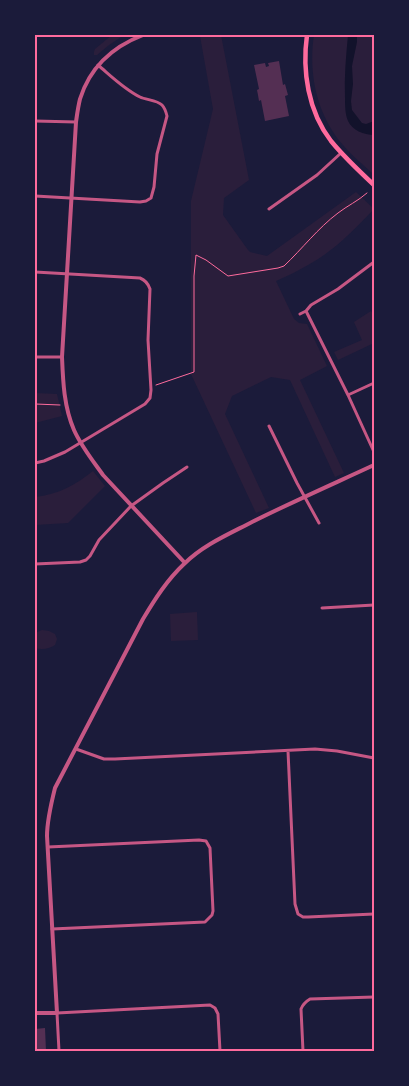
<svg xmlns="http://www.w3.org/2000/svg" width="409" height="1086" font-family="Figtree,sans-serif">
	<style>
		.green { fill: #2a1e3b }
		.water { fill: #12122b }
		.building { fill: #542f53 }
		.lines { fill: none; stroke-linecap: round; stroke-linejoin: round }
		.path { stroke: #ff6b9d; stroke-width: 1 }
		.minor { stroke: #c65784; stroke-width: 3 }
		.tertiary { stroke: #c65784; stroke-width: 4 }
		.secondary { stroke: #ff6b9d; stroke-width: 4.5 }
		.neatline { fill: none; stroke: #ff6b9d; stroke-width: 2 }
	</style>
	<rect width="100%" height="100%" fill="#1b1b3a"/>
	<path class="green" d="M 112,35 L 124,35 L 109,45 L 97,55 L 94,55 L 94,52 L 95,49 Z
		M 221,35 L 249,180 L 224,198 L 223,215 L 248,250 L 250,252 L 267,256 L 356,192 L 374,209 C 354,230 334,251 308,265 C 298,271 287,276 276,281 L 294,319 L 299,323 L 307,324 L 327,366 L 300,380 L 344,473 L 335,477 L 290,380 L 271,377 L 232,396 L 225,414 L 269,508 L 256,513 L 191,374 L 191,201 L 213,109 L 200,36 Z
		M 314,35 L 374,35 L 374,175 C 364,165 352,156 343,145 C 317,115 308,74 314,35 Z
		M 371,311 L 374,315 L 374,343 L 338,360 L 334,352 L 362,340 L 354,322 Z
		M 35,393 L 57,394 L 62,416 L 35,423 Z
		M 93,471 L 105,486 L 68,523 L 35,525 L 35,497 C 59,494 74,486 93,471 Z
		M 197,612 L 198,640 L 171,641 L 170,614 Z
		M 42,630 L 49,631 L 55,634 L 57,639 L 55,645 C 49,649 42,650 35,648 L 35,633 Z"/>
	<path class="water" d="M 348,35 L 357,35 L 357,42 L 352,66 L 353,84 L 351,101 L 352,110 L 362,123 L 366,124 L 374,121 L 374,135 C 364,135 352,130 348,121 C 345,114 345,105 345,98 C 344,77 346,56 348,35 Z"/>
	<path class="building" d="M 279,61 L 283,85 L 285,84 L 288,95 L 285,96 L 289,116 L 265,121 L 261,100 L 259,101 L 258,95 L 257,90 L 259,89 L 254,65 L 265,63 L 266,67 L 269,66 L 268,63 Z
		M 45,1028 L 46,1051 L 35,1051 L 35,1029 Z"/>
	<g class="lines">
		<path class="path" d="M 156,385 L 194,372 L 194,276 L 196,255 L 206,260 L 228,276 L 278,268 L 284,266 C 302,249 318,228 338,213 C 347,206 358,201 367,193
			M 35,404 L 60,405"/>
		<path class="minor" d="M 35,121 L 76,122
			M 35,196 L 140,202 L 146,201 L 151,198 L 154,187 L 157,154 L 167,116 C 166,112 165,108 162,105 C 157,100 146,100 140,97 C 124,89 111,76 98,65
			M 269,209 L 317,175 L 341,153
			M 374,262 L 338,289 L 311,305 L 306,311 L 348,395 L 374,452
			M 35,272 L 140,278 C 145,280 148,283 150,289 L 148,340 L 151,390 L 150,398 L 145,404 L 65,452 L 44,461 L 35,463
			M 300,314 L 306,311
			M 35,357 L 62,357
			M 348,395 L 374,383
			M 269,426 L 297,483 L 319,523
			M 35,564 L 80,562 L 86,560 L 90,556 L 99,540 L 131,506 L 163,483 L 187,467
			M 322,608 L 374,605
			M 76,749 L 104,759 L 115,759 L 315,749 L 337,751 L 374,758
			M 288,751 L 295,904 L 298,914 L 303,917 L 308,917 L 374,914
			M 48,847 L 199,840 L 206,841 L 210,848 L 213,911 L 212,915 L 205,922 L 52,929
			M 59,1051 L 57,1013 L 210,1005 L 215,1008 L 218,1014 L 220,1051
			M 303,1051 L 301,1009 C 303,1004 305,1002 310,999 L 374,997"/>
		<path class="tertiary" d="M 143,35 C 112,47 90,67 80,99 C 78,107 77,115 76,122 L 62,357 C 63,382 64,407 74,430 C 81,446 93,461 103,475 L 185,563
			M 35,1013 L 57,1013 L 47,836 C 47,820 51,804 55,788 L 143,619 C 155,599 167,580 184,564 C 203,545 229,534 252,522 C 292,502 333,484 374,465"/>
		<path class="secondary" d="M 307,35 C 302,71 308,111 331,141 C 344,157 359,171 374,185"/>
	</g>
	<rect width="409" height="1086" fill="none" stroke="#1b1b3a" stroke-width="72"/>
	<rect x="36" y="36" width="337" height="1014" class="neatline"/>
</svg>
